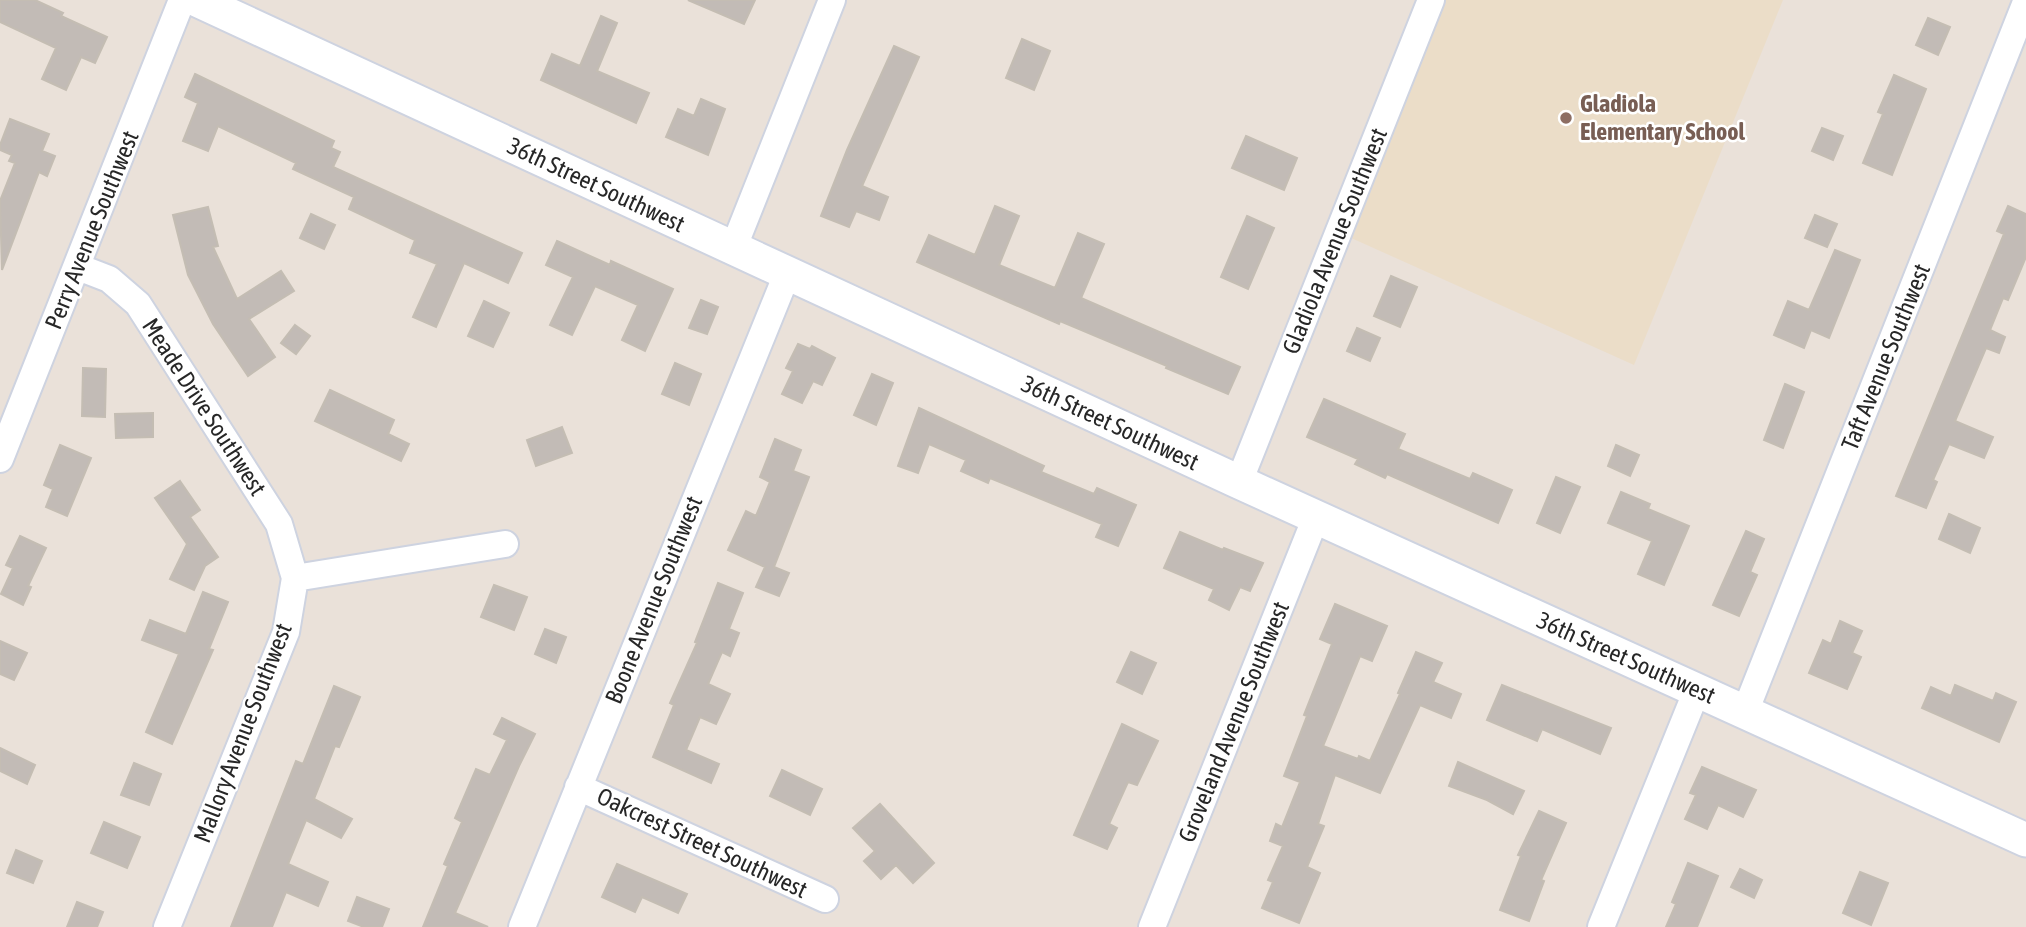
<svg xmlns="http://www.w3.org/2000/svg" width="2026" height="927" font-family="'Asap Condensed',sans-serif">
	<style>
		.education { fill: #ebddc8 }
		.building { fill: #c2bbb6; stroke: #c4bdb3; stroke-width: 2 }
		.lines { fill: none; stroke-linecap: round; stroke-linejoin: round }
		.minor-casing { stroke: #ced3e0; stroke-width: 30 }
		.tertiary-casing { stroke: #ced3e0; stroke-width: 37 }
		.minor { stroke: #fff; stroke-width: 26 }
		.tertiary { stroke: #fff; stroke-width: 33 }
		.education-dot { fill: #8d6e63; stroke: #fff; stroke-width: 2.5 }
		.labels { text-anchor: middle; stroke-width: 5; stroke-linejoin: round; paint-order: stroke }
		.education-label { font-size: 24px; font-weight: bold; fill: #785e54; stroke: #fff; text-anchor: start }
		.street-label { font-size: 24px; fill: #272727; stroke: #fff }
	</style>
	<rect width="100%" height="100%" fill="#eae1d9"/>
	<path class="education" d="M 1444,0 L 1783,0 L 1634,365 L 1349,237 Z"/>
	<path class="building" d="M 0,0 L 35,0 L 63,13 L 61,16 L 107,37 L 95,63 L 81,57 L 66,90 L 42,79 L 56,48 L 0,22 Z
		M 688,0 L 755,0 L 744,24 Z
		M 601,16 L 617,23 L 597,71 L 649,93 L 636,123 L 541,80 L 552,54 L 580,66 Z
		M 1928,18 L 1950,27 L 1938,55 L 1916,45 Z
		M 1022,39 L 1050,51 L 1034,90 L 1006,78 Z
		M 894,46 L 919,57 L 862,186 L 888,197 L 879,220 L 856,211 L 849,227 L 821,216 L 847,150 Z
		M 195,74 L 334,141 L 331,148 L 340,152 L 333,167 L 522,253 L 508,283 L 464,263 L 436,327 L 413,317 L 437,264 L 410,253 L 415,240 L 349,209 L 354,197 L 293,169 L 296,163 L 218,126 L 208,151 L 183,141 L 198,103 L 185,97 Z
		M 1894,75 L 1926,89 L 1892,175 L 1863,163 L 1883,114 L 1878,112 Z
		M 701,99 L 725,109 L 708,155 L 666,137 L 678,109 L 694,116 Z
		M 10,119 L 49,134 L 42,151 L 55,156 L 47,176 L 39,172 L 2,270 L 0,201 L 15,163 L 9,161 L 12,155 L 0,150 L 0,145 Z
		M 1822,128 L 1843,136 L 1833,160 L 1812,151 Z
		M 1246,136 L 1297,158 L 1284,190 L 1232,168 Z
		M 995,206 L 1019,216 L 999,265 L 1055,288 L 1078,233 L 1104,244 L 1081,298 L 1240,367 L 1228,394 L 1166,368 L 1167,366 L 1060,321 L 1059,324 L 917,262 L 929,235 L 975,255 Z
		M 2008,206 L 2026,214 L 2026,257 L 2008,300 L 2003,298 L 1990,330 L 2005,337 L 1999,353 L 1986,348 L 1955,421 L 1993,437 L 1984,458 L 1949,444 L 1933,480 L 1937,482 L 1926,508 L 1896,496 L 2004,234 L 1997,231 Z
		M 208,207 L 218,246 L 213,247 L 237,299 L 281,271 L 294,291 L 249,319 L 275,357 L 248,376 L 213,324 L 188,275 L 173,215 Z
		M 311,214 L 335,225 L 324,249 L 300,238 Z
		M 1815,215 L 1837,224 L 1827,247 L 1805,238 Z
		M 1247,216 L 1274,228 L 1248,289 L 1221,277 Z
		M 557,241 L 610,265 L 611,261 L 673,289 L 645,351 L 622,340 L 638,305 L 595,286 L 572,335 L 550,325 L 573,277 L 546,265 Z
		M 1835,250 L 1860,260 L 1829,338 L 1811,330 L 1804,348 L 1774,335 L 1788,301 L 1809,310 Z
		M 1391,276 L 1417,287 L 1400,327 L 1374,316 Z
		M 701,300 L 718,307 L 707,334 L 689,328 Z
		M 484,301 L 509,313 L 493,347 L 468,336 Z
		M 295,325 L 310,336 L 296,354 L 281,343 Z
		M 1357,328 L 1380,338 L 1370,361 L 1347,351 Z
		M 798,344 L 810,349 L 812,346 L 835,358 L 822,385 L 813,381 L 802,403 L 782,394 L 793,371 L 786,368 Z
		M 675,363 L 701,374 L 689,405 L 662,394 Z
		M 83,368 L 106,369 L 105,417 L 82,416 Z
		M 872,374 L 893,383 L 876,425 L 854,415 Z
		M 1785,384 L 1804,392 L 1783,448 L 1764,440 Z
		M 330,390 L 394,420 L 388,434 L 409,444 L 401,461 L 315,421 Z
		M 1324,399 L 1405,434 L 1398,449 L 1470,479 L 1473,473 L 1512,490 L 1498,523 L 1387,474 L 1385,478 L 1355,464 L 1358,459 L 1307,437 Z
		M 919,408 L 1044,466 L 1041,472 L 1094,494 L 1097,488 L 1136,505 L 1118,546 L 1096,537 L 1102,524 L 990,478 L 988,483 L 961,471 L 966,460 L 929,444 L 918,473 L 898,466 Z
		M 153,413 L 153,437 L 116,438 L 115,414 Z
		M 562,427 L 572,453 L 536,466 L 527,440 Z
		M 775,439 L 801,450 L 793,471 L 809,477 L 774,567 L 789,573 L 779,596 L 756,587 L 765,567 L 728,550 L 746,511 L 756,516 L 770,482 L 760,477 Z
		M 60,445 L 91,458 L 67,516 L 46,507 L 53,489 L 44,485 Z
		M 1616,445 L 1639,455 L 1630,476 L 1608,466 Z
		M 1556,477 L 1580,487 L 1560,533 L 1537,523 Z
		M 180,481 L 200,510 L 190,517 L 218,557 L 205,566 L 194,590 L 170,579 L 187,544 L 155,498 Z
		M 1621,492 L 1650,504 L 1648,509 L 1689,526 L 1664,585 L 1638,574 L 1652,541 L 1608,523 Z
		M 1949,514 L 1980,528 L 1970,553 L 1939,539 Z
		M 1746,531 L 1764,539 L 1750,572 L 1757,575 L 1739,616 L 1713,605 Z
		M 1180,532 L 1223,550 L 1224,548 L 1263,563 L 1250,591 L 1240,587 L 1229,610 L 1209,600 L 1214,589 L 1164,568 Z
		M 20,536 L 46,548 L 28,586 L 31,587 L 23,605 L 1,594 L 13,568 L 6,565 Z
		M 718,583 L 743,593 L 729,629 L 739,633 L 730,656 L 722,652 L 708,684 L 730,694 L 716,724 L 700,717 L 686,750 L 719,764 L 711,783 L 653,757 L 674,705 L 670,703 L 697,643 L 695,642 Z
		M 494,585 L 527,597 L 514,630 L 481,617 Z
		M 203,592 L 228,602 L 209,649 L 213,650 L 172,744 L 146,732 L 179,654 L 142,640 L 150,620 L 186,634 Z
		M 1335,604 L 1387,626 L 1372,661 L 1360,656 L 1323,746 L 1358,759 L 1359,756 L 1370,761 L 1400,694 L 1398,693 L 1416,652 L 1442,663 L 1433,682 L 1461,694 L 1451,718 L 1420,705 L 1380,793 L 1335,775 L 1318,824 L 1324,826 L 1307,867 L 1320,873 L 1299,923 L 1262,908 L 1273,882 L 1268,880 L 1283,846 L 1270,841 L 1276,824 L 1282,827 L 1300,782 L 1284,776 L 1307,716 L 1304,715 L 1332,644 L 1320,639 Z
		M 1840,621 L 1862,631 L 1852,653 L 1861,657 L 1847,689 L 1809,673 L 1823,640 L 1831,644 Z
		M 545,629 L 566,637 L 556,663 L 535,654 Z
		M 0,641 L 27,653 L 14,680 L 0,674 Z
		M 1131,652 L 1156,663 L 1142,694 L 1117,682 Z
		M 1502,685 L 1611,728 L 1600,754 L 1542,729 L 1537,741 L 1487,720 Z
		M 1955,685 L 1993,701 L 1996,693 L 2016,702 L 1999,742 L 1922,708 L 1931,687 L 1951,696 Z
		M 334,686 L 360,697 L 339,747 L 335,746 L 314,799 L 352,819 L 341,838 L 306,820 L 288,864 L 328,882 L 318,906 L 286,892 L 272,927 L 231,927 L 296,761 L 303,764 Z
		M 502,718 L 535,734 L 519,766 L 455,913 L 488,927 L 423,927 L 448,866 L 444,864 L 462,822 L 455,818 L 476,769 L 490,775 L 507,740 L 494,734 Z
		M 1122,724 L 1158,741 L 1137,785 L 1128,782 L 1109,824 L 1117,828 L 1107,849 L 1074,835 Z
		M 0,748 L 35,765 L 27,784 L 0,771 Z
		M 1458,762 L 1524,791 L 1513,814 L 1487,800 L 1449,786 Z
		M 134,763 L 161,774 L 149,805 L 121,795 Z
		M 1702,767 L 1756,790 L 1743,817 L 1718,805 L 1707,829 L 1685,819 L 1696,795 L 1690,793 Z
		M 782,770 L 822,789 L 810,815 L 770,796 Z
		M 880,804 L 934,863 L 913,883 L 896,865 L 881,879 L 864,861 L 875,851 L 853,828 Z
		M 1539,811 L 1566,823 L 1541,880 L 1544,881 L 1529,921 L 1500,910 L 1521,856 L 1518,855 Z
		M 104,822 L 140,837 L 127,868 L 91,853 Z
		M 16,850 L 42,861 L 33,883 L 7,873 Z
		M 1688,863 L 1718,876 L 1697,927 L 1666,927 L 1676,904 L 1672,902 Z
		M 617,864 L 687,894 L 678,913 L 642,897 L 635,912 L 602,897 Z
		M 1740,869 L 1762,880 L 1754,898 L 1731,887 Z
		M 1860,872 L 1888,883 L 1871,925 L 1843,913 Z
		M 357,897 L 389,909 L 382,927 L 364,927 L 348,921 Z
		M 77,902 L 103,912 L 97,927 L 67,927 Z"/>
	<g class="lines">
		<defs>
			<path id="minor" d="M 733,249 L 832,0
				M 78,267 L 109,279 L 138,304 L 279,524 L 295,578 L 286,632 L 167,927
				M 0,459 L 182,0
				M 1239,482 L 1431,0
				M 295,578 L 505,544
				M 1745,712 L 2026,2
				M 578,787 L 825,899
				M 522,927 L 787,274
				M 1152,927 L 1316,517
				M 1601,927 L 1697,690"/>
			<path id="tertiary" d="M 197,0 L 1239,482 L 2026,840"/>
		</defs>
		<use href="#minor" class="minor-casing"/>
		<use href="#tertiary" class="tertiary-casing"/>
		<use href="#minor" class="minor"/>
		<use href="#tertiary" class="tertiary"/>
	</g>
	<circle class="education-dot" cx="1566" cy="118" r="7"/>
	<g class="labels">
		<g class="education-label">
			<text x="1580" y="112">Gladiola<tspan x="1580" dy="28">Elementary School</tspan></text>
		</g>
		<g class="street-label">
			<text transform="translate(596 185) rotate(25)" y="8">36th Street Southwest</text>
			<text transform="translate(92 230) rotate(-68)" y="8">Perry Avenue Southwest</text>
			<text transform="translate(1335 241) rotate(-68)" y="8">Gladiola Avenue Southwest</text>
			<text transform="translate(1886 357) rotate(-68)" y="8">Taft Avenue Southwest</text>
			<text transform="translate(204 407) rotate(57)" y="8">Meade Drive Southwest</text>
			<text transform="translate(1110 423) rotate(25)" y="8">36th Street Southwest</text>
			<text transform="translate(654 600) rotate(-68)" y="8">Boone Avenue Southwest</text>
			<text transform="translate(1626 658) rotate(24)" y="8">36th Street Southwest</text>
			<text transform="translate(1234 722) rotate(-68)" y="8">Groveland Avenue Southwest</text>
			<text transform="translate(243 733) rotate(-69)" y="8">Mallory Avenue Southwest</text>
			<text transform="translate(702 843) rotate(25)" y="8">Oakcrest Street Southwest</text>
		</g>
	</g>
</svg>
